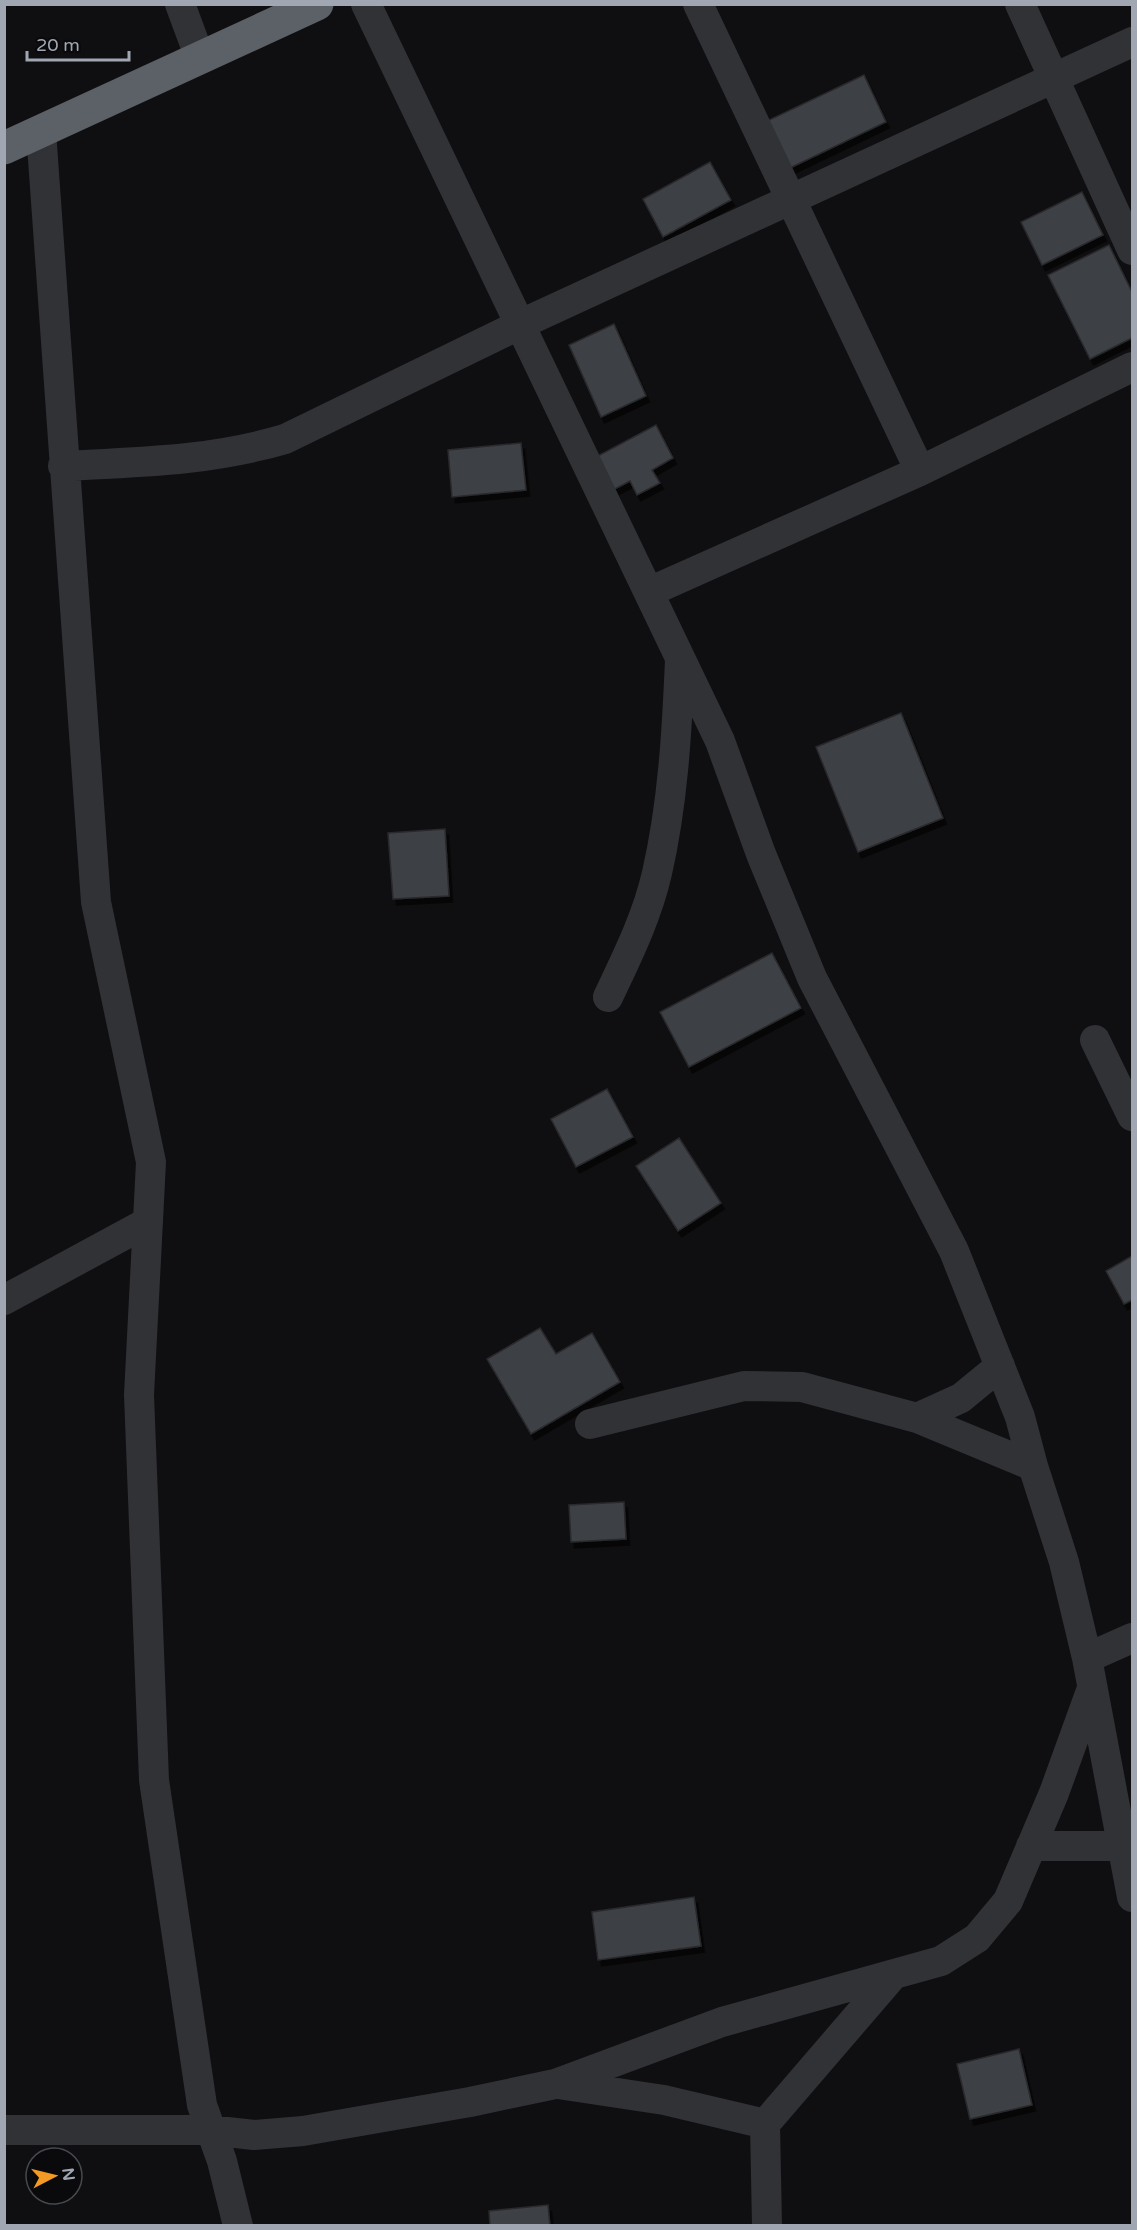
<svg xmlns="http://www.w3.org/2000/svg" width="1137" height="2230" font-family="'Varela Round',sans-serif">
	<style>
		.building { fill: #3e3f44; stroke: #292a2d; stroke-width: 1.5; filter: url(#shadow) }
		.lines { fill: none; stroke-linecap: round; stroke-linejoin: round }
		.street { stroke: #303236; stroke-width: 30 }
		.highway { stroke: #5c6067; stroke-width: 33 }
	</style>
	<defs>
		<filter id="shadow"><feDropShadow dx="3.5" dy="6" stdDeviation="0" flood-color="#0009"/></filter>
	</defs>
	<rect width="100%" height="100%" fill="#0f0f11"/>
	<path class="building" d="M 864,75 L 886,122 L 790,168 L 767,121 Z
		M 710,162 L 731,200 L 663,237 L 643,199 Z
		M 1082,192 L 1103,235 L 1042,265 L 1021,222 Z
		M 1109,245 L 1132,292 L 1132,338 L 1090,359 L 1048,275 Z
		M 614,324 L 646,396 L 601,417 L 569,345 Z
		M 656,425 L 673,458 L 652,470 L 660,483 L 637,495 L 630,481 L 611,491 L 594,458 Z
		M 521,443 L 526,490 L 452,497 L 448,450 Z
		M 901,713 L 943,818 L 858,852 L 816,747 Z
		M 445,829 L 449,896 L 393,899 L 388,833 Z
		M 772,953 L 801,1008 L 689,1067 L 660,1012 Z
		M 607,1089 L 633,1137 L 576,1167 L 551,1119 Z
		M 679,1138 L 721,1203 L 678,1231 L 636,1166 Z
		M 1132,1256 L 1132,1300 L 1124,1304 L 1106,1271 Z
		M 540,1328 L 556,1354 L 592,1333 L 620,1382 L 531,1434 L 487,1359 Z
		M 624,1502 L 626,1539 L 571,1542 L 569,1505 Z
		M 694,1897 L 701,1946 L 598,1960 L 592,1912 Z
		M 1019,2049 L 1032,2105 L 970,2119 L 957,2064 Z
		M 548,2205 L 550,2226 L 490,2226 L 489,2211 Z"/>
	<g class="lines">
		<path class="street" d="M 180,4 L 200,58
			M 366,4 L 720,741 L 761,854 L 812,978 L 954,1251 L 1020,1417 L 1033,1466 L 1064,1562 L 1087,1658 L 1132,1897
			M 698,4 L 920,471
			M 1020,4 L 1132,250
			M 41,131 L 96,902 L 151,1162 L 139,1395 L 154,1780 L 202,2105 L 222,2161 L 238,2226
			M 63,466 C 141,462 210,461 285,439 L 521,324 L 1132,42
			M 649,592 L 920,471 L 1132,367
			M 608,997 C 627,957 647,917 657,873 C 673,803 677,731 680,659
			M 1095,1040 L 1132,1116
			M 4,1300 L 148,1222
			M 917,1418 L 961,1398 L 1000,1366
			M 590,1424 L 744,1386 L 802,1387 L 917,1418 L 1033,1466
			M 1087,1658 L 1132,1638
			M 1031,1846 L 1123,1846
			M 558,2084 L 664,2100 L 765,2124
			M 4,2130 L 209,2130 L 254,2135 L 303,2131 L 470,2102 L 555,2084 L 722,2022 L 941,1961 L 977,1938 L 1008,1901 L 1054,1793 L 1092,1688
			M 767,2226 L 765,2124 L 894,1974"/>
		<path class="highway" d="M 4,148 L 317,4"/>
	</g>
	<rect width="1137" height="2230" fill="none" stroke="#a0a7b2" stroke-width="12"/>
	<g transform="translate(54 2176) rotate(83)"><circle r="28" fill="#0a0a0c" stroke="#46494e" stroke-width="1.5"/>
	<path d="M0-4.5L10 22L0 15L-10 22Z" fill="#f39a25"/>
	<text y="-9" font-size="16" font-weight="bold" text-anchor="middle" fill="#a0a7b2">N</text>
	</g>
	<path d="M27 51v9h102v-9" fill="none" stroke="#a0a7b2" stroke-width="3"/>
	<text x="36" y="51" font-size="18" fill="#a0a7b2" stroke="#0a0a0c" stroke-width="4.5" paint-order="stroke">20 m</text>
</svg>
